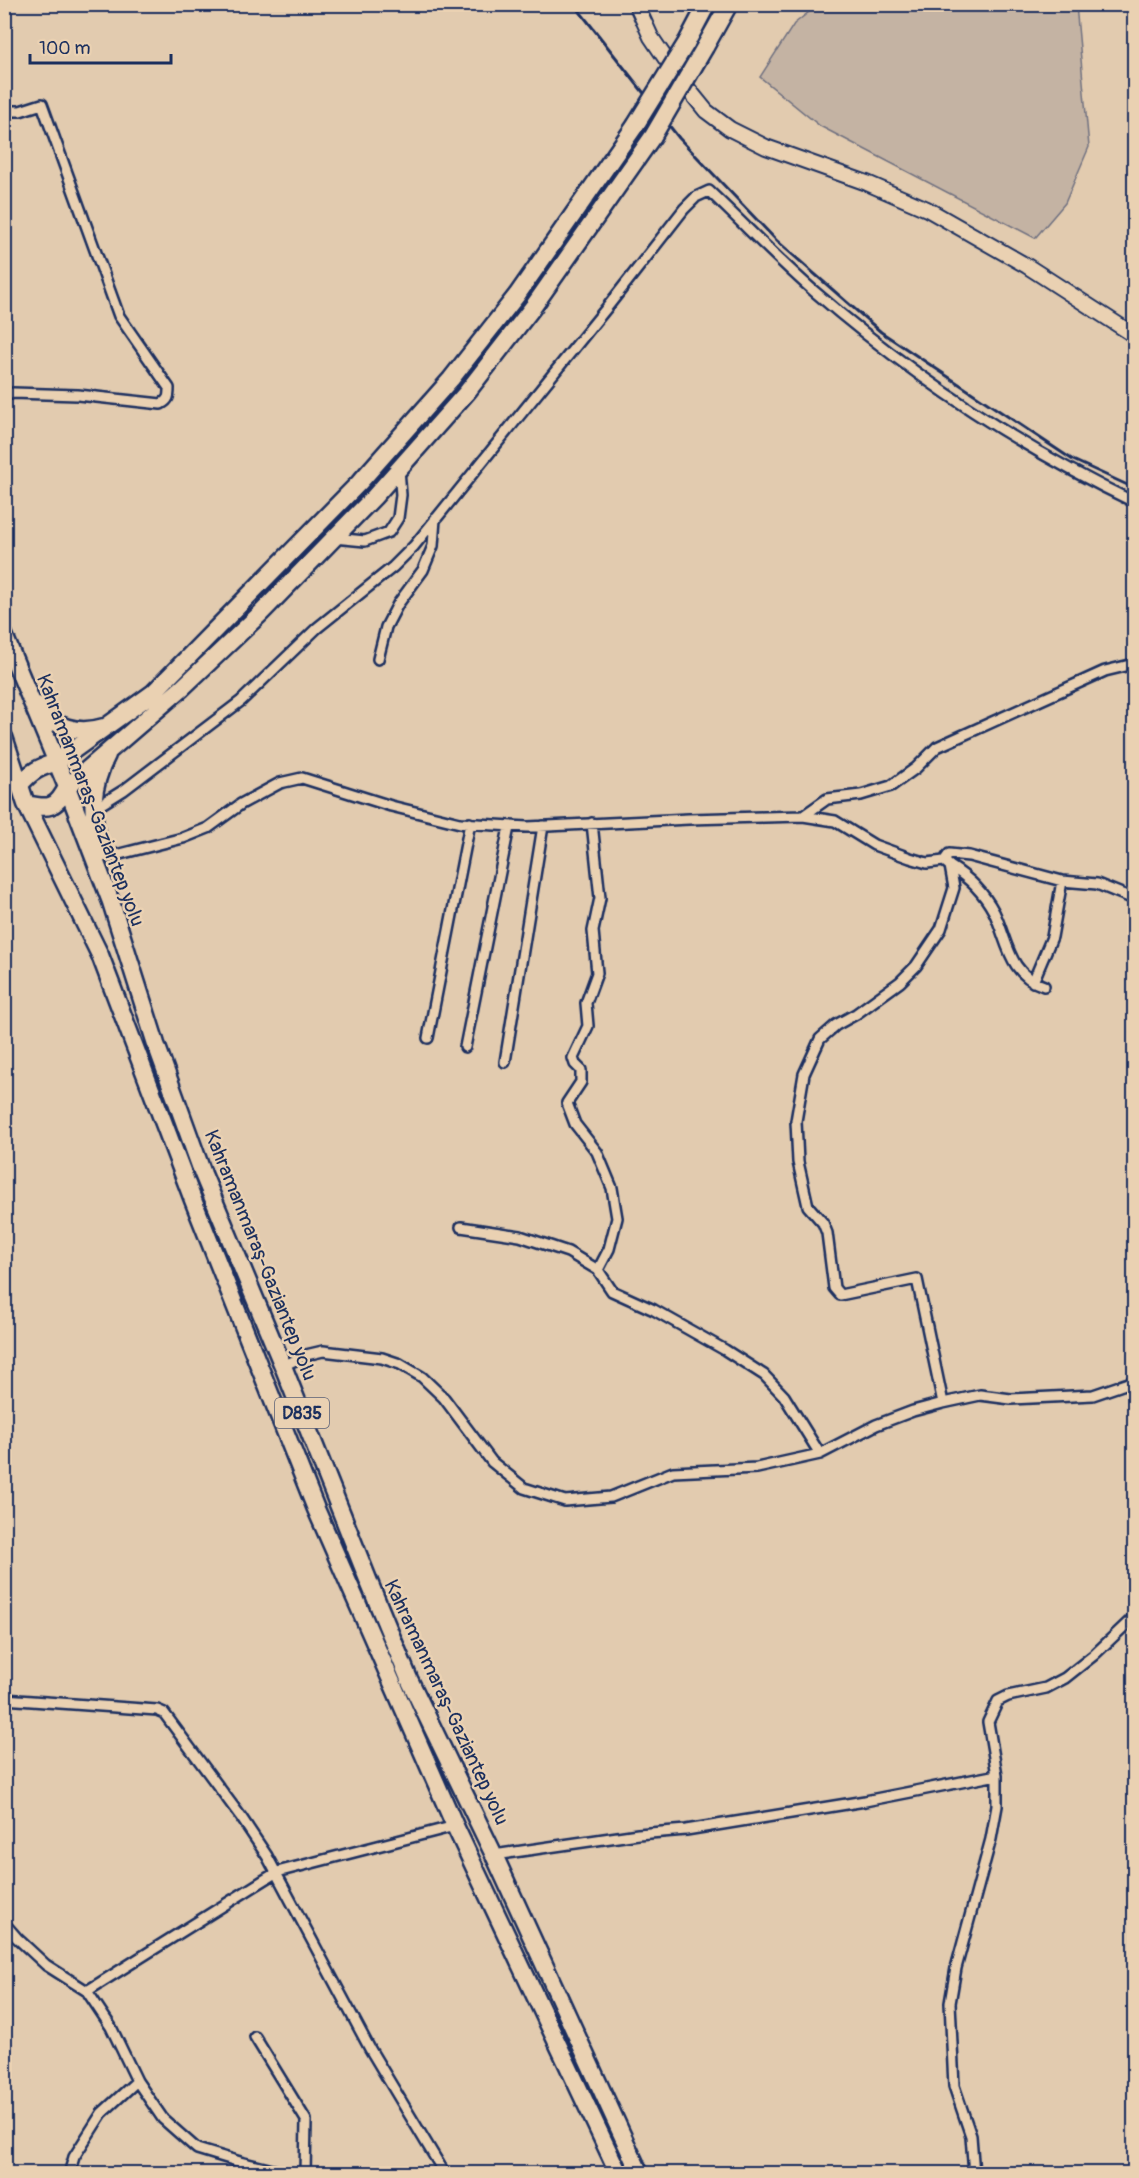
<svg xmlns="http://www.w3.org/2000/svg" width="1139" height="2178" font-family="Pangolin,sans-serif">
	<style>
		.green { fill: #c4b3a3; stroke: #707180; stroke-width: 1.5 }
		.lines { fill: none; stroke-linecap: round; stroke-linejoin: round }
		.street-casing { stroke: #1b2f5e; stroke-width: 14 }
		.secondary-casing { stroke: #1b2f5e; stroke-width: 18 }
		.highway-casing { stroke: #1b2f5e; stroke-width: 21 }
		.street { stroke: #ead1b2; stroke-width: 9 }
		.secondary { stroke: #ead1b2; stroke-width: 14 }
		.highway { stroke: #ead1b2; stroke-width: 16 }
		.rail { stroke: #1b2f5e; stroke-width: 3 }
		.highway-bridge-casing { stroke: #1b2f5e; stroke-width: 21; stroke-linecap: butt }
		.highway-bridge { stroke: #ead1b2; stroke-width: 16 }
		.labels { text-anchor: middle; stroke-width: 5; stroke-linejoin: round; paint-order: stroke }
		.shield { fill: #ead1b2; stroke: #596077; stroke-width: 1.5 }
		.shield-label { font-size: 18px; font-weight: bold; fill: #1b2f5e }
		.street-label { font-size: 20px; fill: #1b2f5e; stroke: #ead1b2 }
	</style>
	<rect width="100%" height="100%" fill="#e2cbaf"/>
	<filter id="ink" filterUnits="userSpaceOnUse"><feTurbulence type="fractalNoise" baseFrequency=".0167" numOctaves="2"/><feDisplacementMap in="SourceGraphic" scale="12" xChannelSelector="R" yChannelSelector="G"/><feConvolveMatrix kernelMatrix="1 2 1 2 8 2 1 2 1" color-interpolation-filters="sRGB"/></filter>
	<g filter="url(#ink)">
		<path class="green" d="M 819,4 L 1076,5 L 1089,147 L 1065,203 L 1035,238 L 820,126 L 760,77 L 794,24 Z"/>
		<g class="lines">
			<defs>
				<path id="street" d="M 4,111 L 20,111 L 42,104 L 119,316 L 169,388 C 169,396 169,400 161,404 L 78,395 L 13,393 L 4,396
					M 334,538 L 365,541 L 389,532 L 398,518 L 401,495 L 399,469
					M 378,659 L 386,627 L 398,604 L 423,570 L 433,546 L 435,519
					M 92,810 L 124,790 L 241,701 L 317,628 L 393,567 L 414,546 L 609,305 L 684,209 L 696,197 L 709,191 C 744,224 778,260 815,292 C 911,375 1019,447 1134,502
					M 803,816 L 827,799 L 861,795 L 891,786 L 916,768 L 937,747 L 1105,671 L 1134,664
					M 592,823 L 600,898 L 593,931 L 597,973 L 586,1003 L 588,1026 L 573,1058 L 575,1064 L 581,1070 L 581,1082 L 567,1103 L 575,1124 L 597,1152 L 612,1188 L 617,1218 L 609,1249 L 598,1270 L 612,1291 L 654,1310 L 725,1350 L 764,1375 L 784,1396 L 820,1454
					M 100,857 L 112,856 L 183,838 L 208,828 L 241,804 L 280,783 L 302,778 L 391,806 L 460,823 L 528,827 L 689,819 L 803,816 L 835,821 L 874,845 L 910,858 L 927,863 L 944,861 L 949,854 L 969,856 L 1062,881 L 1097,884 L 1134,899
					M 950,866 C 968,877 984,893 994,912 C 1008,941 1008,974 1044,986
					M 1033,982 L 1052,937 L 1062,881
					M 428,1038 L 470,823
					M 465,1047 L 509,827
					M 505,1062 L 543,826
					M 461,1227 L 520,1236 L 568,1252 L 598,1270
					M 283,1366 L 306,1355 L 323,1351 L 382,1358 L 400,1364 L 422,1377 L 444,1398 L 492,1462 L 524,1488 L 565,1501 L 611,1497 L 673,1472 L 757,1468 L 820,1454 L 876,1425 L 913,1411 L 943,1403 L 980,1395 L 1011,1399 L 1093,1395 L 1134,1381
					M 943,1403 L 917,1279 L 840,1295 L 834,1288 L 827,1233 L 823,1223 L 808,1206 L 798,1162 L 796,1121 L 804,1074 L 820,1039 L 836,1025 L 856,1014 L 900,982 L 916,966 L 941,929 L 954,888 L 950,866 L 944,861
					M 4,1699 L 157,1710 L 164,1713 L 241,1817 L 267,1856 L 370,2049 L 445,2174
					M 997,1775 L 988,1722 L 998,1701 L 1008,1696 L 1046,1688 L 1065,1678 L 1094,1655 L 1134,1617
					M 494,1855 L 638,1834 L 686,1830 L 865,1801 L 997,1775 L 997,1806 L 991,1839 L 956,1968 L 950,2003 L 954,2086 L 971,2136 L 974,2174
					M 4,1923 L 17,1938 L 46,1965 L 87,1991 L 111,2027 L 137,2081 L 163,2119 L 197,2149 L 240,2162 L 289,2174
					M 87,1991 L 277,1872 L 455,1826
					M 255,2037 L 306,2120 L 305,2174
					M 69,2174 L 74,2157 L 102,2113 L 137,2081"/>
				<path id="secondary" d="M 636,4 L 651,37 L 676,74 L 706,111 L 730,129 L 766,147 L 867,183 L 927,209 L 1027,266 L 1134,335"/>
				<path id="highway" d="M 687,42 L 707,4
					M 705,47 L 729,4
					M 4,635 L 67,787 L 111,902 L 156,1044 L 203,1174 L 283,1366 L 369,1582 L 409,1679 L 494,1855 L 640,2174
					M 38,705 C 53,728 78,735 104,727
					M 4,737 L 26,804 L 100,955 L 193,1200 L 316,1509 L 455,1826 L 619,2174
					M 20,785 C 31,771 40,767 57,762 L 153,693 L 359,483 L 451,379 L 517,295 L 635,126
					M 26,804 C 49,809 56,809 67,787 L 182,688 L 261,613 L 374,497 L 467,392 L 533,307 L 653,136
					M 99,849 C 91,812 90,789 107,755"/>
			</defs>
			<use href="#street" class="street-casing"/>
			<use href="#secondary" class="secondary-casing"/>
			<use href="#highway" class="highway-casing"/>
			<use href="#street" class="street"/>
			<use href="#secondary" class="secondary"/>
			<use href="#highway" class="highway"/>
			<path class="rail" d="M 574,4 L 679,138 L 777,241 L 881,332 L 1073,460 L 1134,488"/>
			<defs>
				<path id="highway-bridge" d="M 635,126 L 687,42
					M 653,136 L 705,47"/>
			</defs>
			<use href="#highway-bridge" class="highway-bridge-casing"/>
			<use href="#highway-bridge" class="highway-bridge"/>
		</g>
	</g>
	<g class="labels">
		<rect class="shield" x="275" y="1398" width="54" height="30" rx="4.5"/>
		<g class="shield-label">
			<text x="302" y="1419">D835</text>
		</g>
		<g class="street-label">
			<text transform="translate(91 800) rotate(69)" y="7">Kahramanmaraş-Gaziantep yolu</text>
			<text transform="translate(261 1255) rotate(68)" y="7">Kahramanmaraş-Gaziantep yolu</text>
			<text transform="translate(447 1702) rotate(65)" y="7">Kahramanmaraş-Gaziantep yolu</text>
		</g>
	</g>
	<rect width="1139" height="2178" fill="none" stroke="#ead1b2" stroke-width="24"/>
	<rect x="12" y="12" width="1115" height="2154" fill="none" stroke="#1b2f5e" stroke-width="2" filter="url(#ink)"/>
	<path d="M30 54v9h141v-9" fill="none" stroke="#1b2f5e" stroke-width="3"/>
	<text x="39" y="54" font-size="18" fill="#1b2f5e" stroke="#ead1b2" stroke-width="4.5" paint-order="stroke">100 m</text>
</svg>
